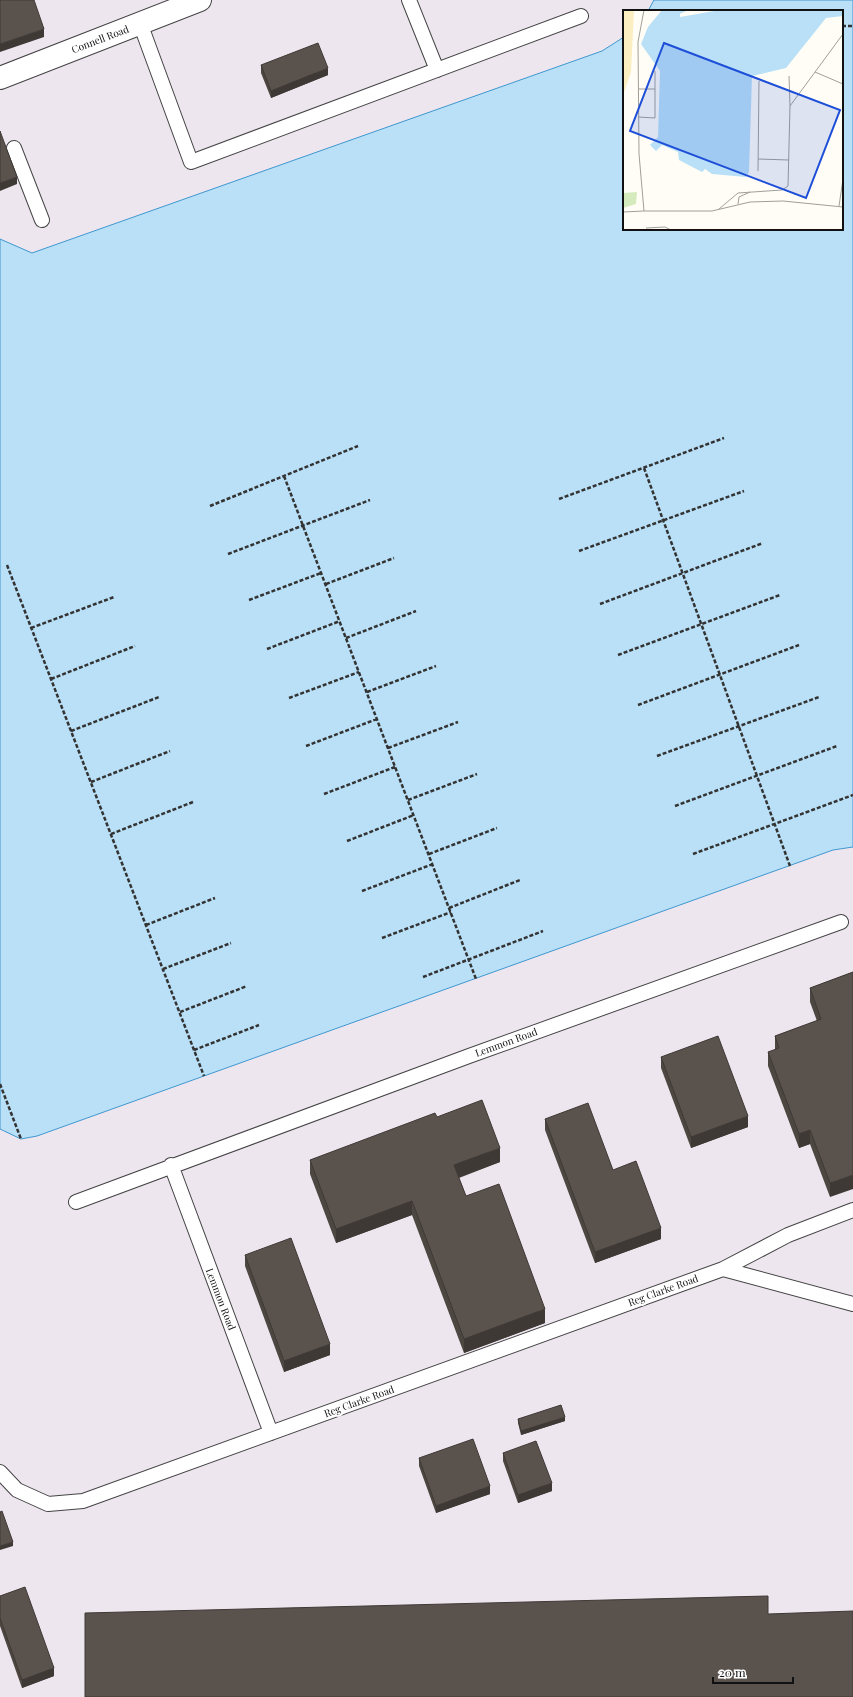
<svg xmlns="http://www.w3.org/2000/svg" width="853" height="1697" font-family="'Playfair Display',serif">
	<style>
		.industrial { fill: #eee6ef }
		.water { fill: #b9e0f7; stroke: #3f96cf }
		.lines { fill: none; stroke-linecap: round; stroke-linejoin: round }
		.lane-casing { stroke: #444; stroke-width: 16 }
		.street-casing { stroke: #444; stroke-width: 24 }
		.path { stroke: #333; stroke-width: 2.5; stroke-dasharray: 4 2; stroke-linecap: butt }
		.lane { stroke: #fff; stroke-width: 14 }
		.street { stroke: #fff; stroke-width: 22 }
		.wall { fill: #4d4742 }
		.shaded-wall { fill: #3f3936 }
		.building { fill: #5a524d; stroke: #3f3936 }
		.labels { text-anchor: middle; stroke-width: 4; stroke-linejoin: round; paint-order: stroke }
		.street-label { font-size: 10px; fill: #111; stroke: #fff }
		.inset-road { fill: none; stroke: #a09f9a; stroke-width: 1 }
		.view { fill: #1d4ed8; fill-opacity: 0.15; stroke: #1d4ed8; stroke-width: 2 }
		.inset-edge { fill: none; stroke: #111; stroke-width: 2 }
	</style>
	<rect width="100%" height="100%" fill="#fffdf5"/>
	<path class="industrial" d="M 0,0 L 654,0 L 648,11 L 624,11 L 624,37 L 602,51 L 32,253 L 0,239 Z
		M 852,847 L 853,847 L 853,1697 L 0,1697 L 0,1129 L 21,1139 L 37,1136 L 833,850 Z"/>
	<path class="water" d="M 654,0 L 853,0 L 853,847 L 833,850 L 37,1136 L 21,1139 L 0,1129 L 0,239 L 32,253 L 602,51 L 624,37 L 624,229 L 842,229 L 842,11 L 648,11 Z"/>
	<g class="lines">
		<defs>
			<path id="lane" d="M 409,0 L 437,70
				M 140,23 L 191,162 L 581,16
				M 14,148 L 42,220
				M 171,1165 L 271,1433
				M 76,1202 L 469,1056 L 841,922
				M 723,1269 L 788,1235 L 853,1210
				M 0,1472 L 17,1490 L 48,1504 L 83,1501 L 723,1269 L 853,1304"/>
			<path id="street" d="M 0,78 L 200,0"/>
		</defs>
		<use href="#lane" class="lane-casing"/>
		<use href="#street" class="street-casing"/>
		<path class="path" d="M 842,26 L 853,26
			M 644,468 L 790,866
			M 284,476 L 476,979
			M 559,499 L 724,438
			M 210,506 L 358,446
			M 579,551 L 744,491
			M 228,554 L 370,500
			M 7,565 L 204,1076
			M 326,584 L 394,558
			M 249,600 L 321,573
			M 600,604 L 763,543
			M 31,628 L 114,597
			M 346,638 L 416,611
			M 267,649 L 340,621
			M 618,655 L 780,595
			M 51,679 L 135,646
			M 367,692 L 436,666
			M 289,698 L 359,672
			M 638,705 L 799,645
			M 71,731 L 159,697
			M 306,746 L 377,719
			M 388,748 L 458,722
			M 657,756 L 819,697
			M 91,782 L 170,751
			M 324,794 L 395,767
			M 408,800 L 477,774
			M 675,806 L 837,746
			M 111,834 L 193,802
			M 347,841 L 414,815
			M 429,854 L 497,828
			M 693,854 L 853,795
			M 362,891 L 433,864
			M 449,908 L 520,880
			M 146,925 L 215,898
			M 382,938 L 451,912
			M 163,969 L 231,943
			M 423,977 L 543,931
			M 180,1012 L 247,986
			M 194,1050 L 259,1025
			M 0,1084 L 21,1139"/>
		<use href="#lane" class="lane"/>
		<use href="#street" class="street"/>
	</g>
	<path class="wall" d="M 261,65 L 328,75 L 271,98 L 261,73 Z
		M 853,972 L 830,1197 L 810,1144 L 799,1148 L 768,1066 L 768,1052 L 775,1050 L 775,1036 L 817,1021 L 810,1002 L 810,988 Z
		M 661,1057 L 748,1127 L 691,1148 L 661,1068 Z
		M 437,1117 L 500,1162 L 459,1178 L 466,1196 L 545,1323 L 464,1353 L 412,1215 L 336,1243 L 310,1174 L 310,1160 Z
		M 545,1119 L 613,1170 L 661,1239 L 595,1263 L 545,1130 Z
		M 245,1255 L 330,1355 L 284,1372 L 245,1266 Z
		M 518,1419 L 565,1421 L 521,1435 L 518,1423 Z
		M 503,1453 L 552,1491 L 518,1503 L 503,1461 Z
		M 419,1458 L 490,1494 L 436,1513 L 419,1466 Z
		M 0,1596 L 54,1676 L 22,1688 L 0,1626 Z"/>
	<path class="shaded-wall" d="M 44,29 L 44,37 L 0,52 L 0,44 Z
		M 328,68 L 328,75 L 271,98 L 271,91 Z
		M 17,177 L 17,184 L 0,191 L 0,183 Z
		M 748,1116 L 748,1127 L 691,1148 L 691,1137 Z
		M 810,1130 L 810,1144 L 799,1148 L 799,1134 Z
		M 500,1148 L 500,1162 L 454,1179 L 454,1165 Z
		M 853,1175 L 853,1189 L 830,1197 L 830,1183 Z
		M 412,1201 L 412,1215 L 336,1243 L 336,1229 Z
		M 661,1228 L 661,1239 L 595,1263 L 595,1252 Z
		M 545,1309 L 545,1323 L 464,1353 L 464,1339 Z
		M 330,1344 L 330,1355 L 284,1372 L 284,1361 Z
		M 565,1417 L 565,1421 L 521,1435 L 521,1431 Z
		M 552,1483 L 552,1491 L 518,1503 L 518,1495 Z
		M 490,1486 L 490,1494 L 436,1513 L 436,1506 Z
		M 13,1542 L 13,1546 L 0,1550 L 0,1546 Z
		M 54,1668 L 54,1676 L 22,1688 L 22,1680 Z"/>
	<path class="building" d="M 0,0 L 34,0 L 44,29 L 0,44 Z
		M 318,43 L 328,68 L 271,91 L 261,65 Z
		M 0,131 L 17,177 L 0,183 Z
		M 853,972 L 853,1175 L 830,1183 L 810,1130 L 799,1134 L 768,1052 L 779,1048 L 775,1036 L 821,1019 L 810,988 Z
		M 718,1036 L 748,1116 L 691,1137 L 661,1057 Z
		M 482,1100 L 500,1148 L 454,1165 L 466,1196 L 499,1184 L 545,1309 L 464,1339 L 412,1201 L 336,1229 L 310,1160 L 435,1113 L 437,1117 Z
		M 588,1103 L 613,1170 L 636,1161 L 661,1228 L 595,1252 L 545,1119 Z
		M 291,1238 L 330,1344 L 284,1361 L 245,1255 Z
		M 561,1405 L 565,1417 L 521,1431 L 518,1419 Z
		M 473,1439 L 490,1486 L 436,1506 L 419,1458 Z
		M 536,1441 L 552,1483 L 518,1495 L 503,1453 Z
		M 2,1511 L 13,1542 L 0,1546 L 0,1512 Z
		M 25,1587 L 54,1668 L 22,1680 L 0,1618 L 0,1596 Z
		M 768,1596 L 768,1614 L 853,1611 L 853,1697 L 85,1697 L 85,1613 Z"/>
	<g class="labels">
		<g class="street-label">
			<text transform="translate(100 39) rotate(-21)" y="4">Connell Road</text>
			<text transform="translate(506 1042) rotate(-20)" y="4">Lemmon Road</text>
			<text transform="translate(663 1290) rotate(-20)" y="4">Reg Clarke Road</text>
			<text transform="translate(221 1299) rotate(69)" y="4">Lemmon Road</text>
			<text transform="translate(359 1401) rotate(-20)" y="4">Reg Clarke Road</text>
		</g>
	</g>
	<g transform="translate(623 10)">
		<rect width="220" height="220" fill="#fffdf5"/>
		<path d="M 14,182 L 13,194 L 0,198 L 0,183 Z" fill="#d5ebbd"/>
		<path d="M 0,0 L 11,0 L 8,62 L 0,85 Z" fill="#fbeec1"/>
		<path d="M 39,0 L 63,1 L 57,4 L 57,7 L 97,0 L 220,0 L 220,6 L 203,8 L 163,58 L 129,66 L 126,162 L 123,167 L 89,164 L 82,159 L 79,162 L 56,150 L 55,142 L 39,135 L 33,141 L 27,135 L 35,127 L 37,61 L 18,34 L 25,17 Z" fill="#b9e0f7"/>
		<path class="inset-road" d="M 21,0 L 15,32 L 16,144 L 21,201 L 89,201 L 127,192 L 160,191 L 220,197M 192,62 L 220,74M 166,66 L 167,96M 15,79 L 32,79M 15,107 L 32,108 L 32,61M 135,149 L 166,150M 135,161 L 136,71M 115,194 L 116,187 L 127,182M 216,196 L 220,169M 96,199 L 115,183 L 159,180 L 165,176 L 167,96 L 220,24M 0,202 L 21,201M 23,218 L 42,217 L 48,220"/>
		<path class="view" d="M 41,33 L 217,100 L 183,188 L 7,121 Z"/>
		<rect width="220" height="220" class="inset-edge"/>
	</g>
	<path d="M713 1677v6h80v-6" fill="none" stroke="#111111" stroke-width="2"/>
	<text x="719" y="1677" font-size="12" fill="#111111" stroke="#ffffff" stroke-width="3" paint-order="stroke">20 m</text>
</svg>
